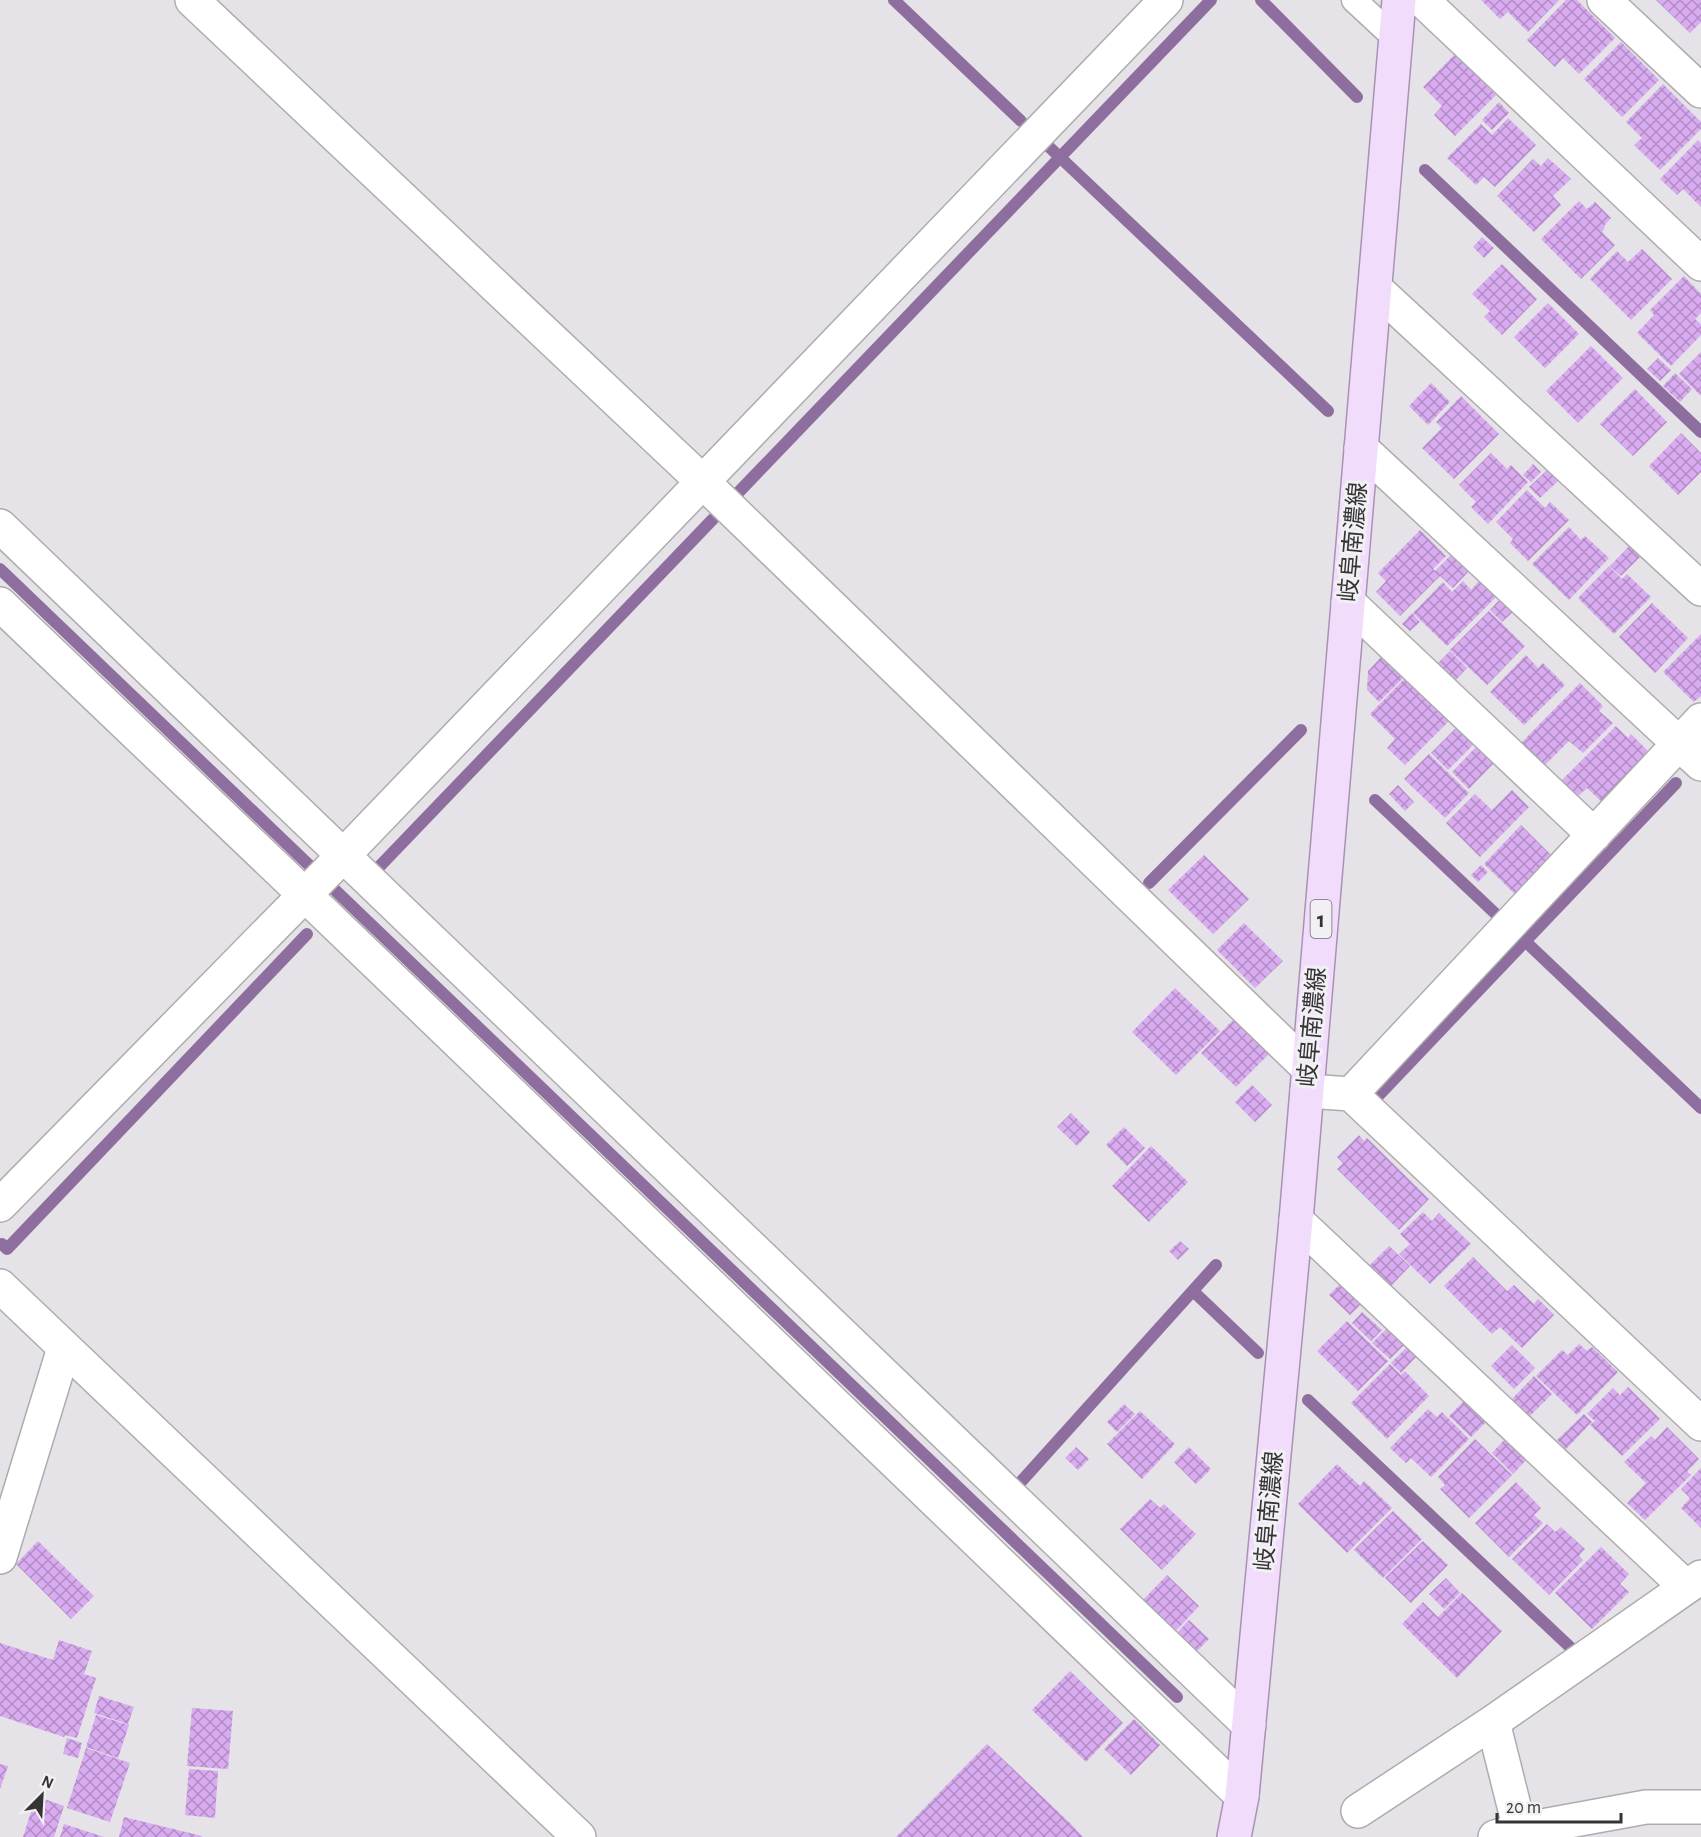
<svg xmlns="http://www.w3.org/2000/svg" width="1701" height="1837" font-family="'Alegreya Sans','Noto Sans JP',sans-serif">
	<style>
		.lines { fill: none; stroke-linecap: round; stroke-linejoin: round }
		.stream { stroke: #8e6e9e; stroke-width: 12 }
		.building { fill: url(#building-cross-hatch) }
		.service-casing { stroke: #aeacaf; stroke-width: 27 }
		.minor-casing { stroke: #aeacaf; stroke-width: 36 }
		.tertiary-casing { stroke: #aeacaf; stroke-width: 36 }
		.primary-casing { stroke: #a992b5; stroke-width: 36 }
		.service { stroke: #fff; stroke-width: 24 }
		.minor { stroke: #fff; stroke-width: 33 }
		.tertiary { stroke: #fff; stroke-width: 33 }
		.primary { stroke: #f1dcfc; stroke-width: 33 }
		.labels { text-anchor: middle; stroke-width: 6; stroke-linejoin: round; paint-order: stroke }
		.shield { fill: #f2f0f4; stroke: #6e6c6e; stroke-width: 1.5 }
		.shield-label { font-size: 22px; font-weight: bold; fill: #353435 }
		.street-label { font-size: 24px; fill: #353435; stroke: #f2f0f4 }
	</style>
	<defs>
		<pattern id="building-cross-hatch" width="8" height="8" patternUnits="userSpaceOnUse" patternTransform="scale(1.5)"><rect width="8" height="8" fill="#d9abf1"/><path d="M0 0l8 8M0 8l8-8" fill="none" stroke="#b18cc4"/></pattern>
	</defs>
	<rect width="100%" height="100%" fill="#e5e3e7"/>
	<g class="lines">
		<path class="stream" d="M 894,0 L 1021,121
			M 1261,0 L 1357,97
			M 1046,144 L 1328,411
			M 1425,170 L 1701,432
			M 734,497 L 1211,0
			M 0,569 L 1177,1697
			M 1375,800 L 1500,918
			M 378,868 L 713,519
			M 1149,883 L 1301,730
			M 1526,942 L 1701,1108
			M 1377,1097 L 1676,783
			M 2,1244 L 7,1249 L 307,934
			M 1193,1291 L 1258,1353
			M 1308,1400 L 1570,1647
			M 1019,1484 L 1216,1265"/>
	</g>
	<path class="building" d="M 1481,0 L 1559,0 L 1528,32 L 1508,12 L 1500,19 Z
		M 1566,0 L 1577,0 L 1615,38 L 1579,74 L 1563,58 L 1555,67 L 1527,40 Z
		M 1656,0 L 1701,0 L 1701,22 L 1690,33 Z
		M 1621,42 L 1659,80 L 1622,117 L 1584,79 Z
		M 1455,54 L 1496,95 L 1455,136 L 1434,115 L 1442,106 L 1423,87 Z
		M 1663,84 L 1701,122 L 1701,129 L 1660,170 L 1634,145 L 1642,138 L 1626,122 Z
		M 1499,102 L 1509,113 L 1492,130 L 1482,120 Z
		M 1508,118 L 1536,145 L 1495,187 L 1484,177 L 1476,185 L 1447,158 L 1481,124 L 1492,135 Z
		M 1698,140 L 1701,143 L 1701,207 L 1683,189 L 1677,195 L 1660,179 Z
		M 1548,158 L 1571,179 L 1553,196 L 1561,205 L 1534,232 L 1497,196 L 1533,159 L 1541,166 Z
		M 1579,201 L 1587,209 L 1595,202 L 1611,218 L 1604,226 L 1605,227 L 1602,232 L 1615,245 L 1581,279 L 1541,239 Z
		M 1482,237 L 1494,248 L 1484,258 L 1473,247 Z
		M 1642,249 L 1672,279 L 1631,320 L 1590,279 L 1617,251 L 1628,262 Z
		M 1502,264 L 1537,299 L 1502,335 L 1484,317 L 1490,311 L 1472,294 Z
		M 1684,276 L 1701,294 L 1701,313 L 1695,319 L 1701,324 L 1701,335 L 1671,366 L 1637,333 L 1654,315 L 1650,310 Z
		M 1548,303 L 1579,334 L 1545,368 L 1514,337 Z
		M 1591,346 L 1623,378 L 1578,423 L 1546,391 Z
		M 1701,352 L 1701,396 L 1679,374 Z
		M 1658,358 L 1671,370 L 1660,381 L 1647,369 Z
		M 1675,373 L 1692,389 L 1680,402 L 1663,386 Z
		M 1431,383 L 1450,402 L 1428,425 L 1409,406 Z
		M 1635,389 L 1667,422 L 1633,456 L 1600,424 Z
		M 1461,396 L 1499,434 L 1454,479 L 1422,448 L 1442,428 L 1436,422 Z
		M 1681,433 L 1701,453 L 1701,472 L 1678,495 L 1649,466 Z
		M 1491,453 L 1507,469 L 1511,465 L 1528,482 L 1488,524 L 1471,507 L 1476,502 L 1459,485 Z
		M 1533,464 L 1541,472 L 1531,482 L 1523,475 Z
		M 1547,470 L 1558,481 L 1540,498 L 1529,487 Z
		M 1527,490 L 1545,508 L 1550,502 L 1569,520 L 1528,561 L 1510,543 L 1513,539 L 1496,522 Z
		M 1569,527 L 1581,540 L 1585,536 L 1609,558 L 1569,600 L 1532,564 Z
		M 1420,530 L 1446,556 L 1433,569 L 1435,571 L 1454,552 L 1471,569 L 1453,588 L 1440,576 L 1400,616 L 1376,592 L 1386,581 L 1378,573 Z
		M 1629,546 L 1640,557 L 1621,576 L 1610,566 Z
		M 1609,566 L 1622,579 L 1627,574 L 1651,597 L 1614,634 L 1578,598 Z
		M 1463,581 L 1471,590 L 1479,581 L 1496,597 L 1447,646 L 1413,613 L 1443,582 L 1452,592 Z
		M 1500,599 L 1513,612 L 1502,622 L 1490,610 Z
		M 1652,603 L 1688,638 L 1655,673 L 1619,637 Z
		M 1489,611 L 1525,646 L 1487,685 L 1450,650 Z
		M 1412,613 L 1420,622 L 1410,631 L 1402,624 Z
		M 1701,634 L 1701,696 L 1694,702 L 1663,672 Z
		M 1450,651 L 1467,668 L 1452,684 L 1434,667 Z
		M 1526,655 L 1538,668 L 1543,663 L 1565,685 L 1524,725 L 1490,692 Z
		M 1382,656 L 1404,677 L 1379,702 L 1367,690 L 1368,671 Z
		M 1405,678 L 1449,721 L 1405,765 L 1387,748 L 1395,739 L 1370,714 Z
		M 1580,683 L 1603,706 L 1599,711 L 1613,723 L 1583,753 L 1569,741 L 1544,766 L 1521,743 Z
		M 1458,726 L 1475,743 L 1448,770 L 1431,753 Z
		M 1616,726 L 1628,738 L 1631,734 L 1655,758 L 1607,807 L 1587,788 L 1576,798 L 1560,782 Z
		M 1477,746 L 1494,763 L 1469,789 L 1452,772 Z
		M 1429,754 L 1469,793 L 1445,818 L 1404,779 Z
		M 1398,785 L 1414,802 L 1405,811 L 1389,794 Z
		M 1512,790 L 1529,807 L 1480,857 L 1446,823 L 1475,794 L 1492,810 Z
		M 1521,825 L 1555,859 L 1518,897 L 1484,864 Z
		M 1204,855 L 1249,899 L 1213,934 L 1168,890 Z
		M 1481,865 L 1488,872 L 1478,882 L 1471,875 Z
		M 1244,923 L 1283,961 L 1255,988 L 1217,950 Z
		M 1175,988 L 1220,1031 L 1176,1075 L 1132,1032 Z
		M 1233,1020 L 1269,1054 L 1236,1087 L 1201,1053 Z
		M 1252,1085 L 1272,1105 L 1255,1122 L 1235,1102 Z
		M 1071,1113 L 1090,1132 L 1077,1146 L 1057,1127 Z
		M 1124,1127 L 1145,1148 L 1127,1166 L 1106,1145 Z
		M 1359,1135 L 1364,1141 L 1367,1138 L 1429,1199 L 1399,1230 L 1337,1169 L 1343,1163 L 1337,1157 Z
		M 1151,1146 L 1188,1182 L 1149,1222 L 1112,1186 Z
		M 1423,1212 L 1432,1221 L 1439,1213 L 1471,1244 L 1430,1284 L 1399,1254 L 1410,1244 L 1400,1234 Z
		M 1180,1241 L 1189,1249 L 1178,1260 L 1169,1251 Z
		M 1389,1246 L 1410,1266 L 1389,1288 L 1368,1267 Z
		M 1473,1257 L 1507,1291 L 1514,1285 L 1534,1304 L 1538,1299 L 1554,1315 L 1522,1348 L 1500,1327 L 1492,1334 L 1444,1286 Z
		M 1342,1282 L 1363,1302 L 1350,1315 L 1329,1295 Z
		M 1362,1312 L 1382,1330 L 1371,1341 L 1352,1323 Z
		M 1347,1321 L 1388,1361 L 1358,1391 L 1317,1351 Z
		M 1387,1328 L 1404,1345 L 1390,1359 L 1372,1343 L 1383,1332 L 1385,1333 L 1384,1331 Z
		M 1579,1344 L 1587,1351 L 1592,1347 L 1618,1372 L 1577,1415 L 1536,1376 L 1562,1350 L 1568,1355 Z
		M 1512,1345 L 1535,1368 L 1514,1389 L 1491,1366 Z
		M 1408,1346 L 1418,1355 L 1401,1373 L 1391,1363 Z
		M 1390,1364 L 1401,1375 L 1405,1371 L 1429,1396 L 1387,1439 L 1351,1403 Z
		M 1534,1376 L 1552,1394 L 1530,1416 L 1512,1399 Z
		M 1628,1387 L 1660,1419 L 1622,1456 L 1590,1425 L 1595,1421 L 1587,1414 L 1613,1388 L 1620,1395 Z
		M 1466,1399 L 1488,1420 L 1471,1437 L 1449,1416 Z
		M 1124,1404 L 1135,1414 L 1117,1432 L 1107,1422 Z
		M 1428,1409 L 1437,1417 L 1442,1412 L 1469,1439 L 1431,1477 L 1411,1458 L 1406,1463 L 1390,1448 Z
		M 1140,1411 L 1175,1444 L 1142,1479 L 1107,1444 Z
		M 1584,1414 L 1592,1422 L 1566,1449 L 1557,1440 Z
		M 1667,1427 L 1699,1459 L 1687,1472 L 1691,1475 L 1645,1520 L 1627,1503 L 1646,1483 L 1624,1462 L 1651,1436 L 1655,1440 Z
		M 1507,1437 L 1528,1458 L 1513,1474 L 1492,1453 Z
		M 1475,1439 L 1512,1475 L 1469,1518 L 1440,1489 L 1445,1485 L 1438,1477 Z
		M 1076,1447 L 1089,1459 L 1078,1470 L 1065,1458 Z
		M 1189,1447 L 1211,1469 L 1196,1484 L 1174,1462 Z
		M 1337,1464 L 1360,1486 L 1364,1481 L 1392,1508 L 1347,1553 L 1298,1504 Z
		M 1701,1468 L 1701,1528 L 1681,1508 L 1690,1498 L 1681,1489 Z
		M 1516,1482 L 1541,1508 L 1534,1515 L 1543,1523 L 1509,1557 L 1475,1523 Z
		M 1150,1499 L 1160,1508 L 1164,1504 L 1196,1534 L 1162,1570 L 1120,1529 Z
		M 1393,1511 L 1422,1539 L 1383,1578 L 1354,1550 Z
		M 1547,1524 L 1555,1532 L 1561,1527 L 1585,1549 L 1579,1556 L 1583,1560 L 1549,1595 L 1512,1559 Z
		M 38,1541 L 94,1596 L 71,1619 L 16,1564 Z
		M 1423,1541 L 1448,1565 L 1411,1603 L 1385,1578 Z
		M 1601,1547 L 1629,1574 L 1620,1584 L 1629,1592 L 1592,1629 L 1555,1593 Z
		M 1167,1575 L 1199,1606 L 1174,1633 L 1141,1602 Z
		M 1446,1578 L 1460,1593 L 1444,1609 L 1429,1594 Z
		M 1462,1593 L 1502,1631 L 1457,1678 L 1402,1624 L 1423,1602 L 1438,1617 Z
		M 1189,1620 L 1209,1639 L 1195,1653 L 1176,1634 Z
		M 59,1640 L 92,1651 L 84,1674 L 96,1678 L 77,1738 L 65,1735 L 64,1737 L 0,1716 L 0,1643 L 53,1660 Z
		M 1070,1671 L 1123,1723 L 1086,1762 L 1032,1710 Z
		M 99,1696 L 134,1707 L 128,1724 L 94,1713 Z
		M 192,1708 L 233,1711 L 228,1769 L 187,1766 Z
		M 96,1715 L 129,1725 L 118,1758 L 86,1747 Z
		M 1134,1719 L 1160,1745 L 1131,1775 L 1104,1749 Z
		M 67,1738 L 82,1743 L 78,1758 L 63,1754 Z
		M 987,1744 L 1071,1824 L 1083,1837 L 896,1837 Z
		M 86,1748 L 130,1763 L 110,1822 L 67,1808 Z
		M 0,1764 L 8,1766 L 0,1789 Z
		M 189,1769 L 218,1771 L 215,1818 L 185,1815 Z
		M 36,1796 L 64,1806 L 54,1837 L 23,1837 Z
		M 124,1817 L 202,1836 L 202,1837 L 119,1837 Z
		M 64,1824 L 104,1837 L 60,1837 Z"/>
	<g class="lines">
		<defs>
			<path id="service" d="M 1354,0 L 1396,39"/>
			<path id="minor" d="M 192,0 L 703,482 L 1308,1068
				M 1422,0 L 1701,264
				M 1604,0 L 1701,91
				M 1375,288 L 1701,589
				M 1361,448 L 1701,764
				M 0,526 L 1249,1725
				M 1348,602 L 1594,835
				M 0,604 L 305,895 L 1242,1796
				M 1307,1091 L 1351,1094 L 1701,720
				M 1351,1094 L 1701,1424
				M 0,1205 L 335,864 L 1166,0
				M 1296,1220 L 1686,1587
				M 0,1557 L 64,1348
				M 1358,1811 L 1493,1722
				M 1520,1830 L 1493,1722 L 1701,1577"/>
			<path id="tertiary" d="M 0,1286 L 579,1837
				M 1495,1837 L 1520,1830 L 1646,1807 L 1701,1807"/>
			<path id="primary" d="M 1234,1837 L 1242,1796 L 1296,1220 L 1399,0"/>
		</defs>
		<use href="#service" class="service-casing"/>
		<use href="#minor" class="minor-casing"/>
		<use href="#tertiary" class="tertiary-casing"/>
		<use href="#primary" class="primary-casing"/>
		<use href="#service" class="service"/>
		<use href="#minor" class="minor"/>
		<use href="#tertiary" class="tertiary"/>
		<use href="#primary" class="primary"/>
	</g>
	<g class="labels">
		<rect class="shield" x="1310.5" y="900" width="21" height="38" rx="4.5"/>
		<g class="shield-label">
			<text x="1321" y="927">1</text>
		</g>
		<g class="street-label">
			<text transform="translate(1353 542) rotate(-85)" y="8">岐阜南濃線</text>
			<text transform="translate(1312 1027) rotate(-85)" y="8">岐阜南濃線</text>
			<text transform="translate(1269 1511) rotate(-85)" y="8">岐阜南濃線</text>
		</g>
	</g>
	<g transform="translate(42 1795) rotate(24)" stroke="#f2f0f4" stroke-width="4.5" paint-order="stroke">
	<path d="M0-4.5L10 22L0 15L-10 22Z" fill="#353435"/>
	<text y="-9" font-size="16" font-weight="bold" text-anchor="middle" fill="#353435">N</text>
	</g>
	<path d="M1497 1813v9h124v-9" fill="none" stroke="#353435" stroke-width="3"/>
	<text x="1506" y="1813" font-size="18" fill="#353435" stroke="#f2f0f4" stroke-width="4.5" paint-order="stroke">20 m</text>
</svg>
